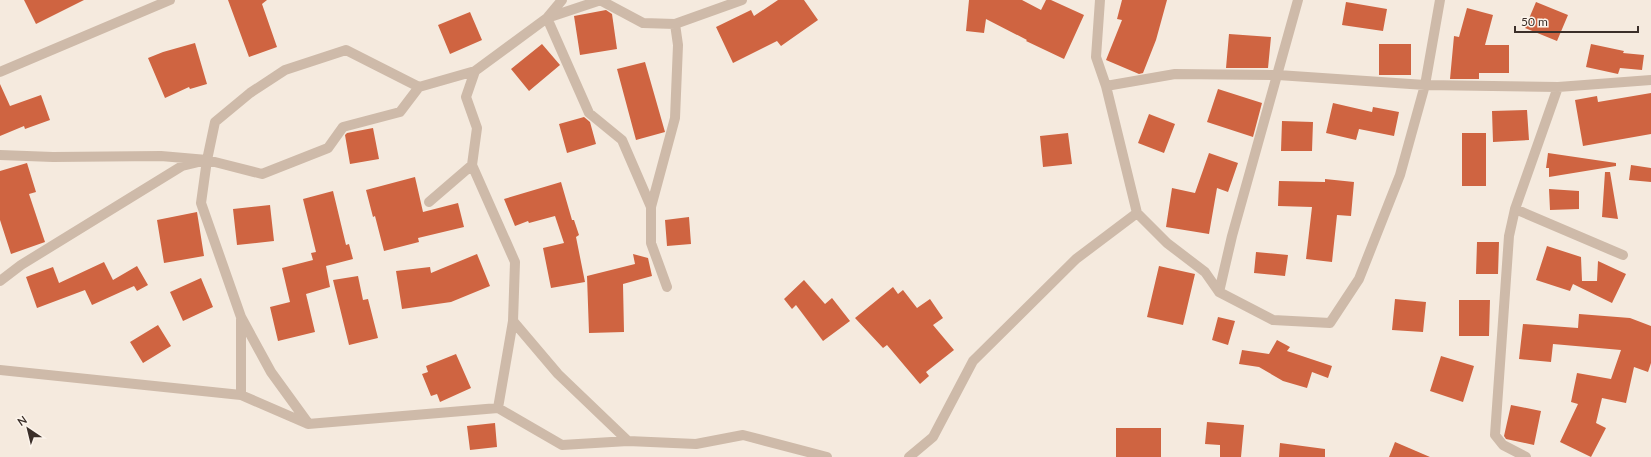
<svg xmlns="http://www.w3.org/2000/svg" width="1651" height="457" font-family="Lato,sans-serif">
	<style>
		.building { fill: #cf6441 }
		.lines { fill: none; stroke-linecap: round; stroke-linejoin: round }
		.minor { stroke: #cebaa9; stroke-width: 10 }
	</style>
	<rect width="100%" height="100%" fill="#f5eade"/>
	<path class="building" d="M 24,0 L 84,0 L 36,24 Z
		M 228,0 L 267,0 L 262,4 L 277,47 L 249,57 Z
		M 778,0 L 804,0 L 818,20 L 781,46 L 777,41 L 733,63 L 716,27 L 751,10 L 754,16 Z
		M 969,0 L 1022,0 L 1041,10 L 1046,0 L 1051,0 L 1084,15 L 1064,59 L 1026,41 L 1027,40 L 986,19 L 984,33 L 966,31 Z
		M 1122,0 L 1167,0 L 1156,40 L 1143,73 L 1139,74 L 1106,60 L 1122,20 L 1117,19 Z
		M 1346,2 L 1387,9 L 1383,31 L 1342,25 Z
		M 1536,2 L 1568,15 L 1557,41 L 1525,28 Z
		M 1467,8 L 1493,15 L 1485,45 L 1509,45 L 1509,73 L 1479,73 L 1479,79 L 1450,79 L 1454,36 L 1459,37 Z
		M 606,10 L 612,14 L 617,49 L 580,55 L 574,16 Z
		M 470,12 L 482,40 L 450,54 L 438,25 Z
		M 1229,34 L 1271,37 L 1268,68 L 1226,68 Z
		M 195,43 L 207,84 L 190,89 L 189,87 L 165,98 L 148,58 L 163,52 Z
		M 542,44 L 560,65 L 529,91 L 511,69 Z
		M 1379,44 L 1411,44 L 1411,75 L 1379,75 Z
		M 1591,44 L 1624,51 L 1623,53 L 1644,55 L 1642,70 L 1620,68 L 1618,74 L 1586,67 Z
		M 645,62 L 665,132 L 636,140 L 617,69 Z
		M 0,84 L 10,106 L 41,95 L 50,120 L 25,129 L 24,126 L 0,136 Z
		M 1218,89 L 1262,103 L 1253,137 L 1207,122 Z
		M 1651,93 L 1651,134 L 1583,146 L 1575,100 L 1597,96 L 1598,102 Z
		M 1333,103 L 1372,112 L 1373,107 L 1399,112 L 1394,136 L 1359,129 L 1356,140 L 1326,133 Z
		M 1527,110 L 1529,140 L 1493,142 L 1492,111 Z
		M 1149,114 L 1175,124 L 1164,153 L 1138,143 Z
		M 584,117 L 590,122 L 596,144 L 567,153 L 559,124 Z
		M 1282,121 L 1313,122 L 1312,151 L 1281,151 Z
		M 373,128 L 379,159 L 350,164 L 345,135 L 347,133 Z
		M 1068,133 L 1072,164 L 1043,167 L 1040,136 Z
		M 1462,133 L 1486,133 L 1486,186 L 1462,186 Z
		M 1209,153 L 1238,163 L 1228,192 L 1217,188 L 1209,234 L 1166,227 L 1172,188 L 1195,193 Z
		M 1548,153 L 1616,163 L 1616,166 L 1549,177 L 1549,168 L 1546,168 Z
		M 27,163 L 36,192 L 29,194 L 45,242 L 11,254 L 0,220 L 0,171 Z
		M 1631,165 L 1651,168 L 1651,182 L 1629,180 Z
		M 1605,172 L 1610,172 L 1618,219 L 1602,217 Z
		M 415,177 L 423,212 L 458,203 L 464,227 L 418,238 L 419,242 L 384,251 L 375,216 L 373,217 L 366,190 Z
		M 1325,179 L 1354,182 L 1351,216 L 1337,215 L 1332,262 L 1306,259 L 1312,207 L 1278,206 L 1279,181 L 1325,182 Z
		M 561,182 L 572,220 L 574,220 L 579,235 L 576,237 L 585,282 L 551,288 L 543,248 L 564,243 L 555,216 L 529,223 L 528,221 L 515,226 L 504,199 Z
		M 1549,189 L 1579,191 L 1579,209 L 1550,210 Z
		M 333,191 L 346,245 L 349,244 L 353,259 L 326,266 L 330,287 L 306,294 L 315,332 L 278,341 L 270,307 L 290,302 L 282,268 L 313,260 L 311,253 L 316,252 L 303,199 Z
		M 270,205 L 274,241 L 237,245 L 233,209 Z
		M 197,212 L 204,256 L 164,263 L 157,220 Z
		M 689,217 L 691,244 L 667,246 L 665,220 Z
		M 1477,242 L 1499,242 L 1498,274 L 1476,274 Z
		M 1547,246 L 1581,257 L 1582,281 L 1597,281 L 1598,261 L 1626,274 L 1612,303 L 1573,284 L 1570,291 L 1536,280 Z
		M 1256,252 L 1288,255 L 1285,276 L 1254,273 Z
		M 477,254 L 490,286 L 451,302 L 402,309 L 396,271 L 430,267 L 431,273 Z
		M 633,254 L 648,258 L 652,276 L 623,284 L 624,332 L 589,333 L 587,276 L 635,264 Z
		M 104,262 L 113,280 L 137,266 L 148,285 L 137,291 L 134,286 L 92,305 L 85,290 L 37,308 L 26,277 L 53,267 L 59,283 Z
		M 1159,266 L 1195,274 L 1183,325 L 1147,317 Z
		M 358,276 L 363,300 L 368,299 L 378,338 L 349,345 L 333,280 Z
		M 201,278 L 213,307 L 183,321 L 170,292 Z
		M 804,280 L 825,304 L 832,298 L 850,321 L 823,341 L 796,305 L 792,309 L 784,299 Z
		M 893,287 L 898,294 L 903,290 L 917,308 L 930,299 L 943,318 L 933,325 L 954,350 L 926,372 L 929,376 L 920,384 L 887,345 L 883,348 L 855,318 Z
		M 1395,299 L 1426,302 L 1423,332 L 1392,330 Z
		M 1459,300 L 1490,300 L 1489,336 L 1459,336 Z
		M 1579,314 L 1630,318 L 1651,326 L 1651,363 L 1648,372 L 1634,367 L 1626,403 L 1602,398 L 1596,423 L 1606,428 L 1591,457 L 1560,442 L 1578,404 L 1571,402 L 1577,373 L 1611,379 L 1621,350 L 1553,344 L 1551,362 L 1519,359 L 1523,324 L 1578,328 Z
		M 1218,317 L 1235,321 L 1228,345 L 1212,340 Z
		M 158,325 L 171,346 L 143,363 L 130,342 Z
		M 1277,340 L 1290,347 L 1287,351 L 1332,366 L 1328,378 L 1312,372 L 1307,388 L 1283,381 L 1259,367 L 1239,364 L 1242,350 L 1269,354 Z
		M 456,354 L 471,388 L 440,402 L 437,394 L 431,396 L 422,374 L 428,372 L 426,366 Z
		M 1441,356 L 1474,366 L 1463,402 L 1430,391 Z
		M 1511,405 L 1541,411 L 1534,445 L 1506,439 L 1504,436 Z
		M 1207,422 L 1244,425 L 1241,457 L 1220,457 L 1220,445 L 1205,444 Z
		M 495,423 L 497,447 L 470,450 L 467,426 Z
		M 1116,428 L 1161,428 L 1161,457 L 1116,457 Z
		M 1395,442 L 1430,457 L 1389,457 Z
		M 1280,443 L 1325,449 L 1325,457 L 1279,457 Z"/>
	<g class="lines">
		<path class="minor" d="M 562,0 L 547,18 L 589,113 L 622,140 L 651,207 L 651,243 L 667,287
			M 600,0 L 643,23 L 675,24 L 742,0
			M 1100,0 L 1096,57 L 1106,86 L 1137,213 L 1167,243 L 1205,272 L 1219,292 L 1273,320 L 1330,323 L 1359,279 L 1400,175 L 1425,85 L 1440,0
			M 475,71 L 466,97 L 477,128 L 472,165 L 515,262 L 513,321 L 558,374 L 628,441
			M 0,72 L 170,0
			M 1106,86 L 1175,74 L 1278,75 L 1425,85 L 1558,87 L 1651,80
			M 0,155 L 53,157 L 161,156 L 207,160 L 262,174 L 328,148 L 343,127 L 400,112 L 419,87
			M 207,160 L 201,203 L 241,317 L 271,372 L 308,423
			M 429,202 L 472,165
			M 651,207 L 675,118 L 678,45 L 675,24
			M 1515,209 L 1623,255
			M 0,281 L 21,265 L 182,166 L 207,160 L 215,122 L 250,93 L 285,70 L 346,50 L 419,87 L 475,71 L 547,18 L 601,0
			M 1219,292 L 1232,236 L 1298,0
			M 241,319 L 241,395
			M 0,370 L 241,395 L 308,424 L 498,408 L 562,445 L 628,441 L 696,444 L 743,435 L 827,457
			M 498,408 L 513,321
			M 909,457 L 933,437 L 973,361 L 1076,259 L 1137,213
			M 1526,457 L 1503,445 L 1495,435 L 1509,236 L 1515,209 L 1558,87"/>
	</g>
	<g transform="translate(28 429) rotate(325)" stroke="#fcf4eb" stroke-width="3" paint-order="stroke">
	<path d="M0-3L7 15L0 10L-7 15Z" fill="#3b2f29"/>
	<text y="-6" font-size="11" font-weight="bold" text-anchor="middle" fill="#3b2f29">N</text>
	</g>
	<path d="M1515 26v6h123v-6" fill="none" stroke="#3b2f29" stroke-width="2"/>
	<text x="1521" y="26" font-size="12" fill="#3b2f29" stroke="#fcf4eb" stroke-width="3" paint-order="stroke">50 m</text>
</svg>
